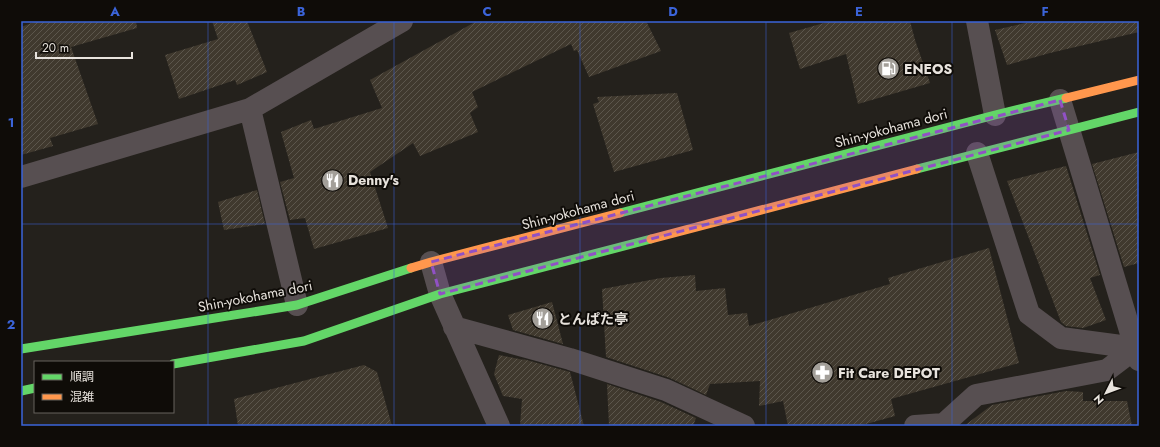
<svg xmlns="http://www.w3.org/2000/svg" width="1160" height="447" font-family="Jost,'Noto Sans JP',sans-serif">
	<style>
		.building { fill: url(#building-hatch) }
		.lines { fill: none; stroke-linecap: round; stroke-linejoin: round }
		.street { stroke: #574f51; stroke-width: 22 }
		.fast { stroke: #63d668; stroke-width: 9 }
		.slow { stroke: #ff974d; stroke-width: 9 }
		.marked { fill: #9151c5; fill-opacity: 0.2; stroke: #9151c5; stroke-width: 3; stroke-dasharray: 8 5; stroke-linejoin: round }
		.grid { fill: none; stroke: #3b64d9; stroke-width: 1; stroke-opacity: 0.55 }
		.labels { text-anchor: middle; stroke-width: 4; stroke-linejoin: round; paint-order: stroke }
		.poi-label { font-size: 14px; font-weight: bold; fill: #e8e3dd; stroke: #0f0c08; text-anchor: start }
		.street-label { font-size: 14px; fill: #e8e3dd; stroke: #0f0c08 }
		.neatline { fill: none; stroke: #3b64d9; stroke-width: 1.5 }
		.grid-label { font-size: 13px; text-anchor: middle; font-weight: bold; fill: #3b64d9 }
	</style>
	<defs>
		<pattern id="building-hatch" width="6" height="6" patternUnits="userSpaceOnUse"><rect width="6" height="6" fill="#40392e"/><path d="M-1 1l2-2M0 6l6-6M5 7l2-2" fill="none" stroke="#5c564c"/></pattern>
	</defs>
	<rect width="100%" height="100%" fill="#24211c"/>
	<path class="building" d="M 37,21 L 136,21 L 137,28 L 71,47 L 98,124 L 50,138 L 53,146 L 21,155 L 21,27 Z
		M 212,21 L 247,21 L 267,72 L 237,85 L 235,80 L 179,99 L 165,55 L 218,39 Z
		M 477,21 L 646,21 L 661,51 L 589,77 L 577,50 L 574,51 L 571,44 L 472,92 L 478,107 L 470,113 L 478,132 L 420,156 L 413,143 L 370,172 L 388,228 L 314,249 L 305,218 L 290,220 L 280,182 L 294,178 L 281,132 L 311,120 L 314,129 L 382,108 L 370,80 Z
		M 831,21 L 910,21 L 915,40 L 930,83 L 858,104 L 846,54 L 800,69 L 789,33 Z
		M 1034,21 L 1139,21 L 1139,32 L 1050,53 L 1007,65 L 995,30 Z
		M 677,93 L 693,150 L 614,172 L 593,104 L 599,102 L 597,97 Z
		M 1139,152 L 1139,263 L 1124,267 L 1092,164 Z
		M 1066,166 L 1100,275 L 1090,278 L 1106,320 L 1083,328 L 1066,326 L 1061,322 L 1007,181 Z
		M 257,190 L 265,224 L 224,230 L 218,202 Z
		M 989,248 L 1019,363 L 891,399 L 895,416 L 859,426 L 788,426 L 783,401 L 759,406 L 760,381 L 710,384 L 706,395 L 670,378 L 606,357 L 602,289 L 661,278 L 695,275 L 696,291 L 725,288 L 728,315 L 747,313 L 749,326 L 890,284 L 888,278 Z
		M 552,302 L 563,344 L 513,330 L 508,315 Z
		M 499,355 L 524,360 L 523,359 L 570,372 L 584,426 L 520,426 L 522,399 L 503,396 L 494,374 Z
		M 364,365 L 377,372 L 392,426 L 238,426 L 234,399 Z
		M 607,384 L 661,402 L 696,418 L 693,426 L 609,426 Z
		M 1066,391 L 1083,392 L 1083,401 L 1127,401 L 1132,426 L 964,426 L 992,405 Z"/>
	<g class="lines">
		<path class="street" d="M 977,21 L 995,115
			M 1060,100 L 1139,360
			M 250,109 L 297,305
			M 977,153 L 1029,314 L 1061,338 L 1136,348 L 1139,348
			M 21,177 L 250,109 L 402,21
			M 431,262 L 440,294 L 499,426
			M 454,327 L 570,359 L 666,390 L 744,426
			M 915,426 L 944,424 L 976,395 L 1107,370 L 1136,348"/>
		<path class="fast" d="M 917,169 L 1139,112
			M 620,213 L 995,115 L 1066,98
			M 21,349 L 297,305 L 411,268
			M 173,364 L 304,341 L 440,294 L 651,239
			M 21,391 L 35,388"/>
		<path class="slow" d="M 1066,98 L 1139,80
			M 651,239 L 917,169
			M 411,268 L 431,262 L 620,213"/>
	</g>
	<path class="marked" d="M 1060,100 L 1069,130 L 440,294 L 431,262 Z"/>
	<path class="grid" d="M 208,21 L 208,426M 394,21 L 394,426M 580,21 L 580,426M 766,21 L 766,426M 952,21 L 952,426M 21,224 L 1139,224"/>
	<defs>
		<symbol id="fuel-disc" viewBox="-11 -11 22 22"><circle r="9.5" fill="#a39f99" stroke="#0f0c08"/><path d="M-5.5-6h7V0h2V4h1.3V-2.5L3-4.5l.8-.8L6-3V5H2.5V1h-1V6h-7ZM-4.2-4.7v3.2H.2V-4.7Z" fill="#fff"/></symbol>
		<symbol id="restaurant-disc" viewBox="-11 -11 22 22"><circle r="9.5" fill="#a39f99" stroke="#0f0c08"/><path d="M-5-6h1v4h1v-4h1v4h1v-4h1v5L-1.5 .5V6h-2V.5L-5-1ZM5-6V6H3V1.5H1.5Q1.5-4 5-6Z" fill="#fff"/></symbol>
		<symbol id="pharmacy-disc" viewBox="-11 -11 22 22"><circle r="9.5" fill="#a39f99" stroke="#0f0c08"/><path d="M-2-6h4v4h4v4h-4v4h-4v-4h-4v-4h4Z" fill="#fff"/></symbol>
	</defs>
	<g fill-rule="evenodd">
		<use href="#fuel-disc" x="876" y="56" width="25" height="25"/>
		<use href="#restaurant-disc" x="320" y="168" width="25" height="25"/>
		<use href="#restaurant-disc" x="530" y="306" width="25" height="25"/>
		<use href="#pharmacy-disc" x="810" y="360" width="25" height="25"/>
	</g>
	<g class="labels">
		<g class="poi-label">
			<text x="904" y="74">ENEOS</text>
			<text x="348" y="185">Denny's</text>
			<text x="558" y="324">とんぱた亭</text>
			<text x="838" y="378">Fit Care DEPOT</text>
		</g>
		<g class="street-label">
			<text transform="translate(891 128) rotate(-15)" y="5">Shin-yokohama dori</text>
			<text transform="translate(578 210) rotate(-15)" y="5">Shin-yokohama dori</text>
			<text transform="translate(255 296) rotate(-11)" y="5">Shin-yokohama dori</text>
		</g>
	</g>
	<rect width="1160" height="447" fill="none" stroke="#0f0c08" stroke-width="44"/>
	<rect x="34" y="361" width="140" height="52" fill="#0f0c08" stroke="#66625d"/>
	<rect x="42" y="374" width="20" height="6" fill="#63d668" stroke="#66625d"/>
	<text x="70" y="381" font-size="12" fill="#e8e3dd">順調</text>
	<rect x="42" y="394" width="20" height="6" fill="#ff974d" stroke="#66625d"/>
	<text x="70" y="401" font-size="12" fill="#e8e3dd">混雑</text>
	<g transform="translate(1106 393) rotate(228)" stroke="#0f0c08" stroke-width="3" paint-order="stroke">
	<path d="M0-3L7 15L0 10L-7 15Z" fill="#e8e3dd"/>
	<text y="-6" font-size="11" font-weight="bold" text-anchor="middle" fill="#e8e3dd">N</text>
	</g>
	<path d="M36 52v6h96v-6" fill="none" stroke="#e8e3dd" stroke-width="2"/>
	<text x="42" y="52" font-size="12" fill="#e8e3dd" stroke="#0f0c08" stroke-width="3" paint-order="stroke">20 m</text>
	<rect x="22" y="22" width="1116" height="403" class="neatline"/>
	<g class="grid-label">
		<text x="115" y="16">A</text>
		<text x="301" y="16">B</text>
		<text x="487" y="16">C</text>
		<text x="673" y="16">D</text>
		<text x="859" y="16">E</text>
		<text x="1045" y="16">F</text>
		<text x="11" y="127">1</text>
		<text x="11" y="329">2</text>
	</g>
</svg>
